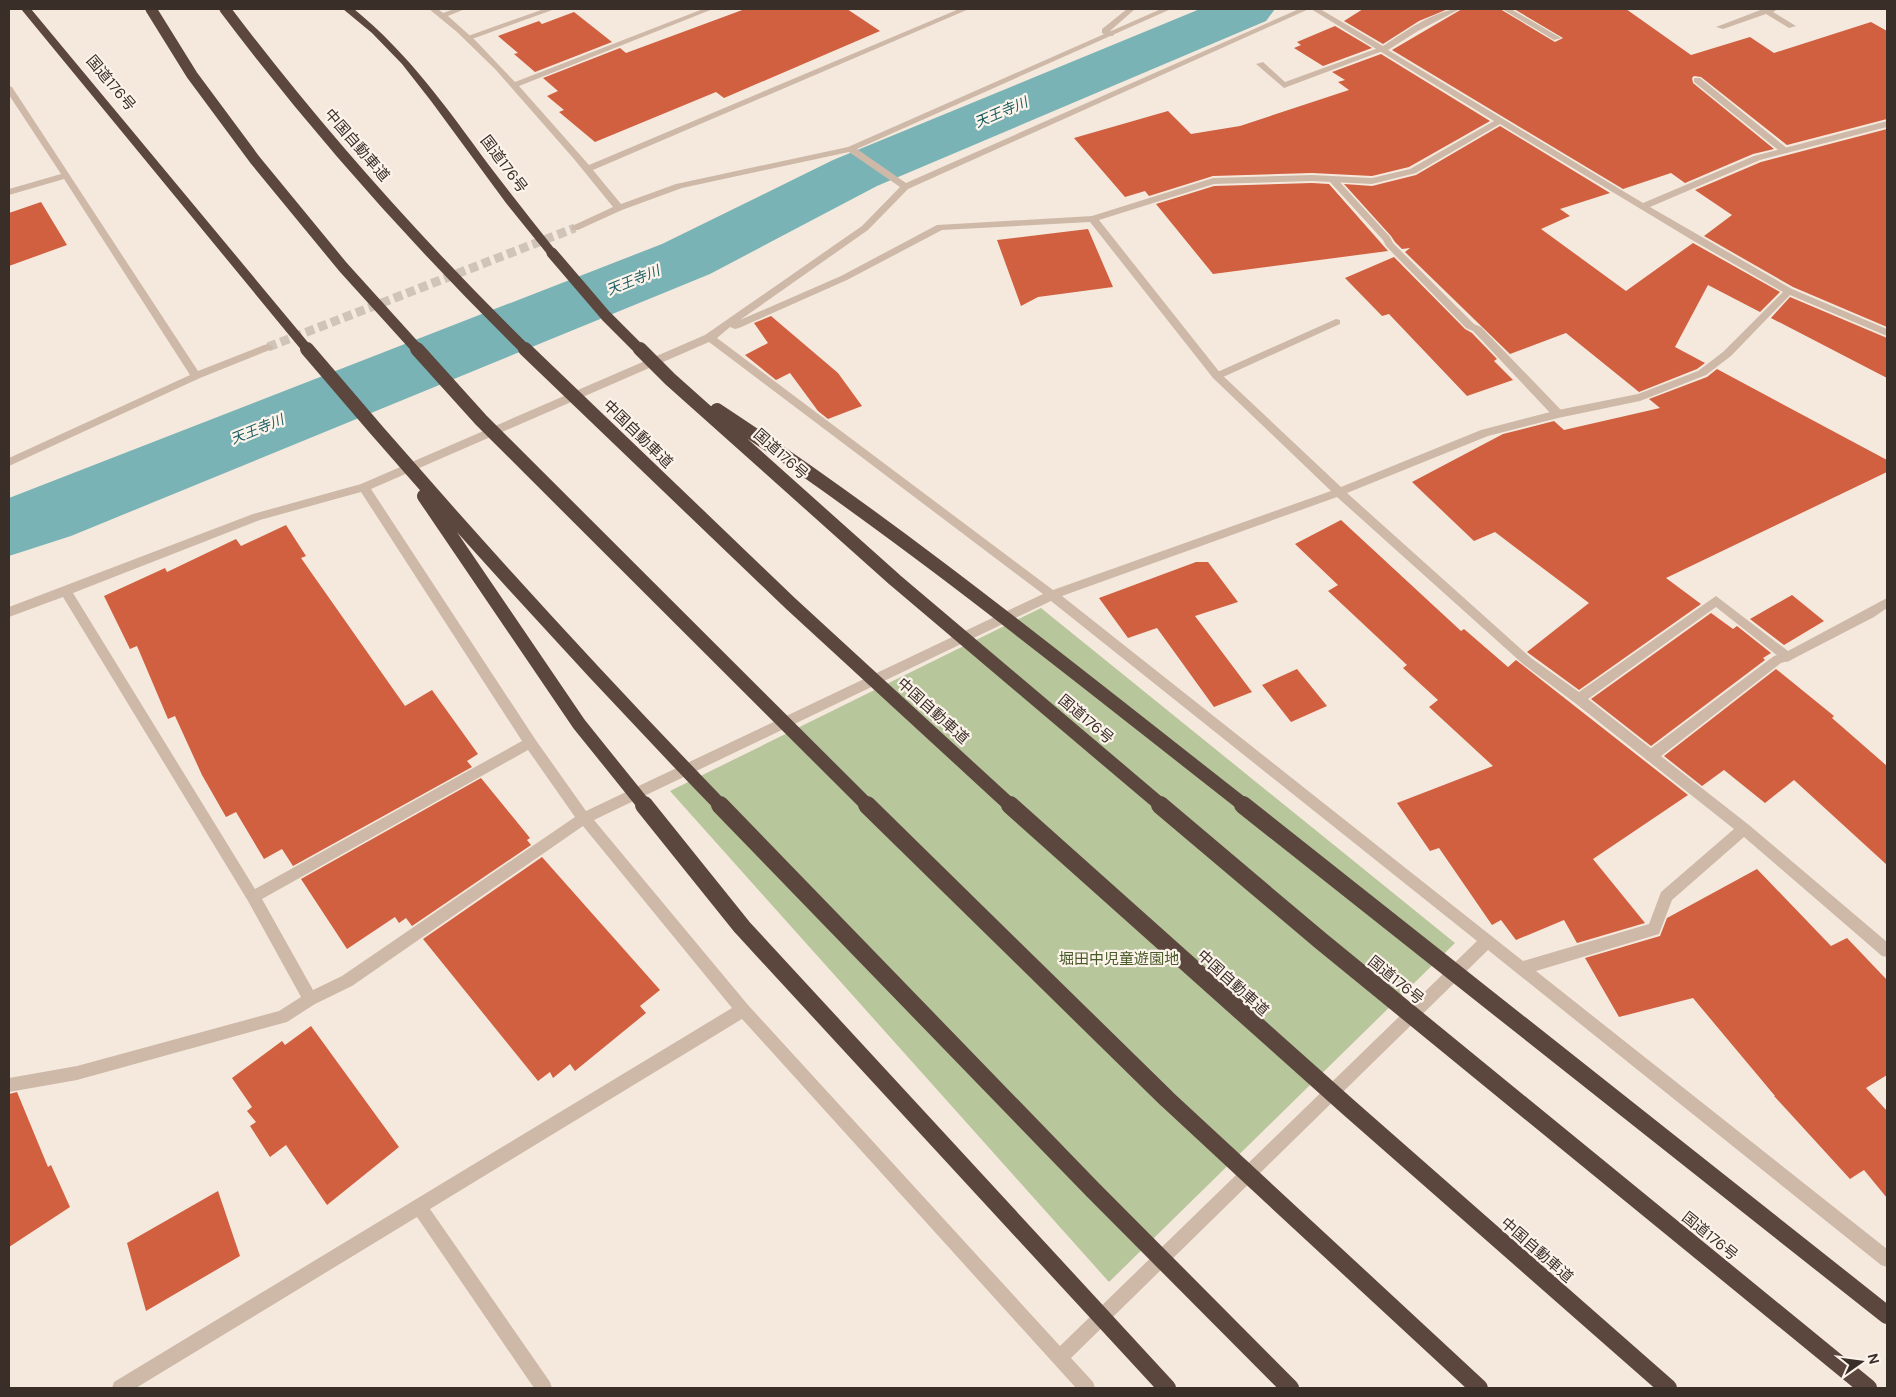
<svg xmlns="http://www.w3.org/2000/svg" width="1896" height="1397" font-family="'DM Sans','Noto Sans JP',sans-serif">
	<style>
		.green { fill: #b8c69c }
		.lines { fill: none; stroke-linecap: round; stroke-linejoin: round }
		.river { fill: #7ab3b5; fill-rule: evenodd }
		.building { fill: #d06040 }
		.street-tunnel { stroke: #d0c4b9; stroke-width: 9; stroke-dasharray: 9 4.5; stroke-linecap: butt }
		.lane { fill: #ceb9a8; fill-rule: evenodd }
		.street { fill: #ceb9a8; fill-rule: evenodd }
		.highway { fill: #5c473f; fill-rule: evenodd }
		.highway-bridge-far2 { stroke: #5c473f; stroke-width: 11 }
		.highway-bridge-far1 { stroke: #5c473f; stroke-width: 14 }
		.highway-bridge { stroke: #5c473f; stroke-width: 18 }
		.labels { text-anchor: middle; stroke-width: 4.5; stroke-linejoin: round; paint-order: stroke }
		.far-water-label { font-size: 14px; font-style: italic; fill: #1a5d60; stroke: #fcf3eb }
		.street-label { font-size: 15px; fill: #3a2e29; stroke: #fcf3eb }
		.park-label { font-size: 15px; fill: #4a5b2a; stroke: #fcf3eb }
	</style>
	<rect width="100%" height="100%" fill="#f5e9dd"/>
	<path class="green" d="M 1041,608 L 1455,943 L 1109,1282 L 670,791 Z"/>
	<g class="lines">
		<path class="river" d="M 1200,9 L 1275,9 L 1266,21 L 877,186 L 710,274 L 71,536 L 9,556 L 9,498 L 662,244 L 833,160 Z"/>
	</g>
	<path class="building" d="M 745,9 L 847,9 L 880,31 L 724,98 L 716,92 L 595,142 L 559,112 L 564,110 L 547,96 L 558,91 L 543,78 L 620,48 L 626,53 Z
		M 1363,9 L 1448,9 L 1419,21 L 1383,44 L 1344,21 Z
		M 1462,9 L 1500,9 L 1555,42 L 1563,38 L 1514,9 L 1626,9 L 1691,55 L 1750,37 L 1774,53 L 1871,22 L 1887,31 L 1887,119 L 1787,145 L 1701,77 L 1694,76 L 1692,78 L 1693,83 L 1774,149 L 1753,154 L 1685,183 L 1671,173 L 1623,189 L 1392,50 Z
		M 574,12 L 612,42 L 535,72 L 514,54 L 518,53 L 498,36 L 539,21 L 542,24 Z
		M 1335,26 L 1372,48 L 1323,66 L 1294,48 L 1301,45 L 1297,42 Z
		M 1381,54 L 1490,121 L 1409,167 L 1372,176 L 1312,173 L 1213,176 L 1149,196 L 1145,191 L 1125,197 L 1074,138 L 1168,111 L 1191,134 L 1240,126 L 1349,90 L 1338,82 L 1345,80 L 1332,72 Z
		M 1500,126 L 1610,193 L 1560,209 L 1570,216 L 1541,229 L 1626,291 L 1693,243 L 1780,292 L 1760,312 L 1708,285 L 1675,347 L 1705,363 L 1697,369 L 1639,392 L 1566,333 L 1510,354 L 1405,252 L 1410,248 L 1402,249 L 1395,242 L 1391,236 L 1344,184 L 1372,186 L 1416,175 Z
		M 1887,129 L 1887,327 L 1793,287 L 1704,236 L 1732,215 L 1695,190 L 1761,162 Z
		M 1312,183 L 1329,184 L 1388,251 L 1213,274 L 1156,204 L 1214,186 Z
		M 41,202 L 67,245 L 9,266 L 9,213 Z
		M 1088,229 L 1113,287 L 1038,297 L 1021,306 L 997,240 Z
		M 1394,257 L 1465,329 L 1472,333 L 1497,359 L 1494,361 L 1513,380 L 1467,396 L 1389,314 L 1382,316 L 1345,278 Z
		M 1790,297 L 1887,338 L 1887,378 L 1771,318 Z
		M 771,316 L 838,373 L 862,406 L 828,419 L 818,411 L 790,373 L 776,380 L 745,355 L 768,343 L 754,323 Z
		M 1717,369 L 1887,460 L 1887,472 L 1666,578 L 1701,604 L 1579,690 L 1527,652 L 1589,603 L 1495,532 L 1474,541 L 1412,482 L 1503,434 L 1554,421 L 1564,430 L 1660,408 L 1649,399 L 1707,377 Z
		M 1341,520 L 1461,631 L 1464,629 L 1508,667 L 1516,660 L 1688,795 L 1593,859 L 1645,923 L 1577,943 L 1564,920 L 1516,940 L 1501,920 L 1492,925 L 1439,848 L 1430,851 L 1397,803 L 1493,766 L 1429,707 L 1438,700 L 1403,668 L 1407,665 L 1328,591 L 1338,585 L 1295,544 Z
		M 286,525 L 306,556 L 301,558 L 405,706 L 432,690 L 478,754 L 467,761 L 472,767 L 293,866 L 282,849 L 264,859 L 236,812 L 226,817 L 202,775 L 175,716 L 168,719 L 137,646 L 130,649 L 104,596 L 165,568 L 167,572 L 236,539 L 241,546 Z
		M 1196,562 L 1208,562 L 1238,602 L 1195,616 L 1252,692 L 1214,707 L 1157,628 L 1128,638 L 1099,598 Z
		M 1792,595 L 1824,621 L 1784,645 L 1750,619 Z
		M 1711,613 L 1733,629 L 1737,626 L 1771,653 L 1763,658 L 1765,660 L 1651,746 L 1591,699 Z
		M 1297,669 L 1327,706 L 1291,722 L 1262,685 Z
		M 1776,669 L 1834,716 L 1832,718 L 1887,766 L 1887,865 L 1794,780 L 1765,803 L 1724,770 L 1702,786 L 1664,756 Z
		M 481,778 L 530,838 L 527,840 L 531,845 L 412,926 L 406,918 L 399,923 L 395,917 L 347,949 L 301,879 Z
		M 542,857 L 660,990 L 640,1006 L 646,1013 L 575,1071 L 570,1064 L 553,1078 L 550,1072 L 538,1081 L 423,939 Z
		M 1757,869 L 1831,946 L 1847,938 L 1887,980 L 1887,1075 L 1866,1088 L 1887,1111 L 1887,1198 L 1864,1170 L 1850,1179 L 1774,1096 L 1775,1096 L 1693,998 L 1619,1017 L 1585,958 L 1660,936 L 1667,918 Z
		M 311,1026 L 399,1147 L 327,1205 L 286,1145 L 270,1157 L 250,1126 L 256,1122 L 247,1111 L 252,1107 L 232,1078 L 282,1041 L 285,1045 Z
		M 17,1092 L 48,1167 L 51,1165 L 70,1207 L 9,1247 L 9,1094 Z
		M 218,1191 L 240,1256 L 146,1311 L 127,1243 Z"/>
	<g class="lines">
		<path class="street-tunnel" d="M 268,347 L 575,228"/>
		<path class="lane" d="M 544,9 L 555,9 L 472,39 L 465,37 Z
			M 1127,9 L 1135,9 L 1110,31 L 1114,34 L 1113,36 L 1107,36 L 1102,33 L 1102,29 Z
			M 1502,9 L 1511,9 L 1561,38 L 1554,40 Z
			M 1381,47 L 1388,49 L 1284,88 L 1256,64 L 1263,62 L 1285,82 Z
			M 1694,78 L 1700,78 L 1788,149 L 1788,153 L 1782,153 L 1694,82 Z
			M 1333,177 L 1336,178 L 1390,237 L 1393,243 L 1474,324 L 1481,327 L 1562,411 L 1563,414 L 1562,417 L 1554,417 L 1473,331 L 1466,328 L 1386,246 L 1383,240 L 1330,182 L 1330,178 Z
			M 1336,319 L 1340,320 L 1340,324 L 1221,378 L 1213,378 L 1212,376 L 1213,374 Z
			M 1787,652 L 1791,654 L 1793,657 L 1791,660 L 1781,663 L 1656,760 L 1651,761 L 1646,760 L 1645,756 L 1646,752 L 1774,656 Z"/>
		<path class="street" d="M 429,9 L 438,9 L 443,13 L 454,9 L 465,9 L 448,16 L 476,41 L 515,82 L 703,9 L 713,9 L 519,86 L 589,165 L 959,9 L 969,9 L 593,170 L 621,204 L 676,184 L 848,147 L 1161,9 L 1171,9 L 857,149 L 906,183 L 1299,9 L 1309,9 L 908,189 L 868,230 L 740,320 L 841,276 L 937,225 L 1092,216 L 1213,178 L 1312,175 L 1372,178 L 1410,169 L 1494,121 L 1311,9 L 1320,9 L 1383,46 C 1403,33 1436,9 1460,9 L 1418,31 L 1388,50 L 1643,203 L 1754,156 L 1887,121 L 1887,127 L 1760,160 L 1650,207 L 1792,289 L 1887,329 L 1887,336 L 1790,295 L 1731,356 L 1706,375 L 1640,401 L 1558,418 L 1488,436 L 1347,493 L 1531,658 L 1579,692 L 1716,596 L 1788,651 L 1887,598 L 1887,608 L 1874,617 L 1787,662 L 1783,660 L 1716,607 L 1588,699 L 1749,825 L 1887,942 L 1887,957 L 1882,956 L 1744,837 L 1672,900 L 1659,934 L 1536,971 L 1887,1249 L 1887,1267 L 1881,1265 L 1488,950 L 1071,1358 L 1093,1382 L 1095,1388 L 1076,1388 L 742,1019 L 430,1209 L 550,1382 L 552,1388 L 534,1388 L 417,1217 L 136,1388 L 112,1388 L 114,1382 L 732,1008 L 583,826 L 352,986 L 315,1004 L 287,1022 L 77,1080 L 9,1092 L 9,1078 L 77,1066 L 279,1011 L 301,997 L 248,901 L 63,597 L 9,617 L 9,607 L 253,514 L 361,484 L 705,335 L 862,226 L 900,187 L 849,152 L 682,188 L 622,210 L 578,230 L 572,230 L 572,226 L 613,207 L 574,159 L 495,69 L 457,32 ZM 1500,124 L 1692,240 L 1783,292 L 1723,352 L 1698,371 L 1638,394 L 1558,410 L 1481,430 L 1341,487 L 1221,374 L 1099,220 L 1214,184 L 1312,181 L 1372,184 L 1416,173 ZM 1090,222 L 1213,378 L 1331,491 L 1053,590 L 717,338 L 730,327 L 735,329 L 739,328 L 847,280 L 942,230 ZM 709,342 L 1043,594 L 586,811 L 535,739 L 371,489 ZM 361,492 L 522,741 L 255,889 L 73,593 L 260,520 ZM 1337,497 L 1523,664 L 1575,703 L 1734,829 L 1661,892 L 1649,924 L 1523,961 L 1062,596 ZM 1051,601 L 1477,941 L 1060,1346 L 748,1005 L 594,820 ZM 528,750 L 575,817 L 342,976 L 313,990 L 262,899 Z
			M 1763,9 L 1778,9 L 1773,12 L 1796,26 L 1789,28 L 1766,14 L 1723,29 L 1716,27 Z
			M 9,86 L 12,87 L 198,371 L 264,345 L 268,344 L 273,347 L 272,349 L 200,378 L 9,466 L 9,458 L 190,375 L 64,179 L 9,195 L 9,189 L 61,174 L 9,95 Z"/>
		<path class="highway" d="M 21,9 L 31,9 L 311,346 L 313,349 L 311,352 L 303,352 Z
			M 343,9 L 354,9 C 408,53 447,108 488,164 C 510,193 533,222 556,251 L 558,253 L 556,255 L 548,255 L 506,203 L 431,101 L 402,64 L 372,33 Z"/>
		<path class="highway-bridge-far2" d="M 151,9 L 192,75 L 255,160 L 343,267 L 419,351
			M 225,9 C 317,131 418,244 527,351
			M 552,253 L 606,316 L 641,351
			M 307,349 L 308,351"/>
		<path class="highway-bridge-far1" d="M 307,349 C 440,506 578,658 721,806
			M 417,349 L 481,420 L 868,806
			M 525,349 L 790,603 L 1011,806
			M 640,349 L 670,379 L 895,580 L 1162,806
			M 717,410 C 901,531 1071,670 1245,806
			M 424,496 L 579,724 L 645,806"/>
		<path class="highway-bridge" d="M 644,805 L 742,927 L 1167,1388
			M 720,805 L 1092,1189 L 1290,1388
			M 867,805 L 1167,1099 L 1479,1388
			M 1010,805 L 1347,1106 L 1668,1388
			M 1160,805 L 1321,941 L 1868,1388
			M 1243,805 L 1887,1315"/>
	</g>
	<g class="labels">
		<g class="far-water-label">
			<text transform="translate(1001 112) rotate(-23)" y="5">天王寺川</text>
			<text transform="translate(633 280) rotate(-22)" y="5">天王寺川</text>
			<text transform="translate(257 429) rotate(-22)" y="5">天王寺川</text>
		</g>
		<g class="street-label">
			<text transform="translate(111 83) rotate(50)" y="5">国道176号</text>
			<text transform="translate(357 145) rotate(49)" y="5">中国自動車道</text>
			<text transform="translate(504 164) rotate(53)" y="5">国道176号</text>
			<text transform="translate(638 434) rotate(44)" y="5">中国自動車道</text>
			<text transform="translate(781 454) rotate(42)" y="5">国道176号</text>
			<text transform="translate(933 711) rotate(42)" y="5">中国自動車道</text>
			<text transform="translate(1086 719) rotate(40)" y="5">国道176号</text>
			<text transform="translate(1396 980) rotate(39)" y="5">国道176号</text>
			<text transform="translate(1233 983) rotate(42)" y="5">中国自動車道</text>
			<text transform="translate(1710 1236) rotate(39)" y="5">国道176号</text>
			<text transform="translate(1537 1250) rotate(41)" y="5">中国自動車道</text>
		</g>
		<g class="park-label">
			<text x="1119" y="964">堀田中児童遊園地</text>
		</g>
	</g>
	<rect width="1896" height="1397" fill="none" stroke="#3a2e29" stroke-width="20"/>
	<g transform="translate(1861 1362) rotate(76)" stroke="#fcf3eb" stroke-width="4" paint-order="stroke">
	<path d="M0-4L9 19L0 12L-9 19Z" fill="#3a2e29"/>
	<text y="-8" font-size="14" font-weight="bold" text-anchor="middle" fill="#3a2e29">N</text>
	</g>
</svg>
